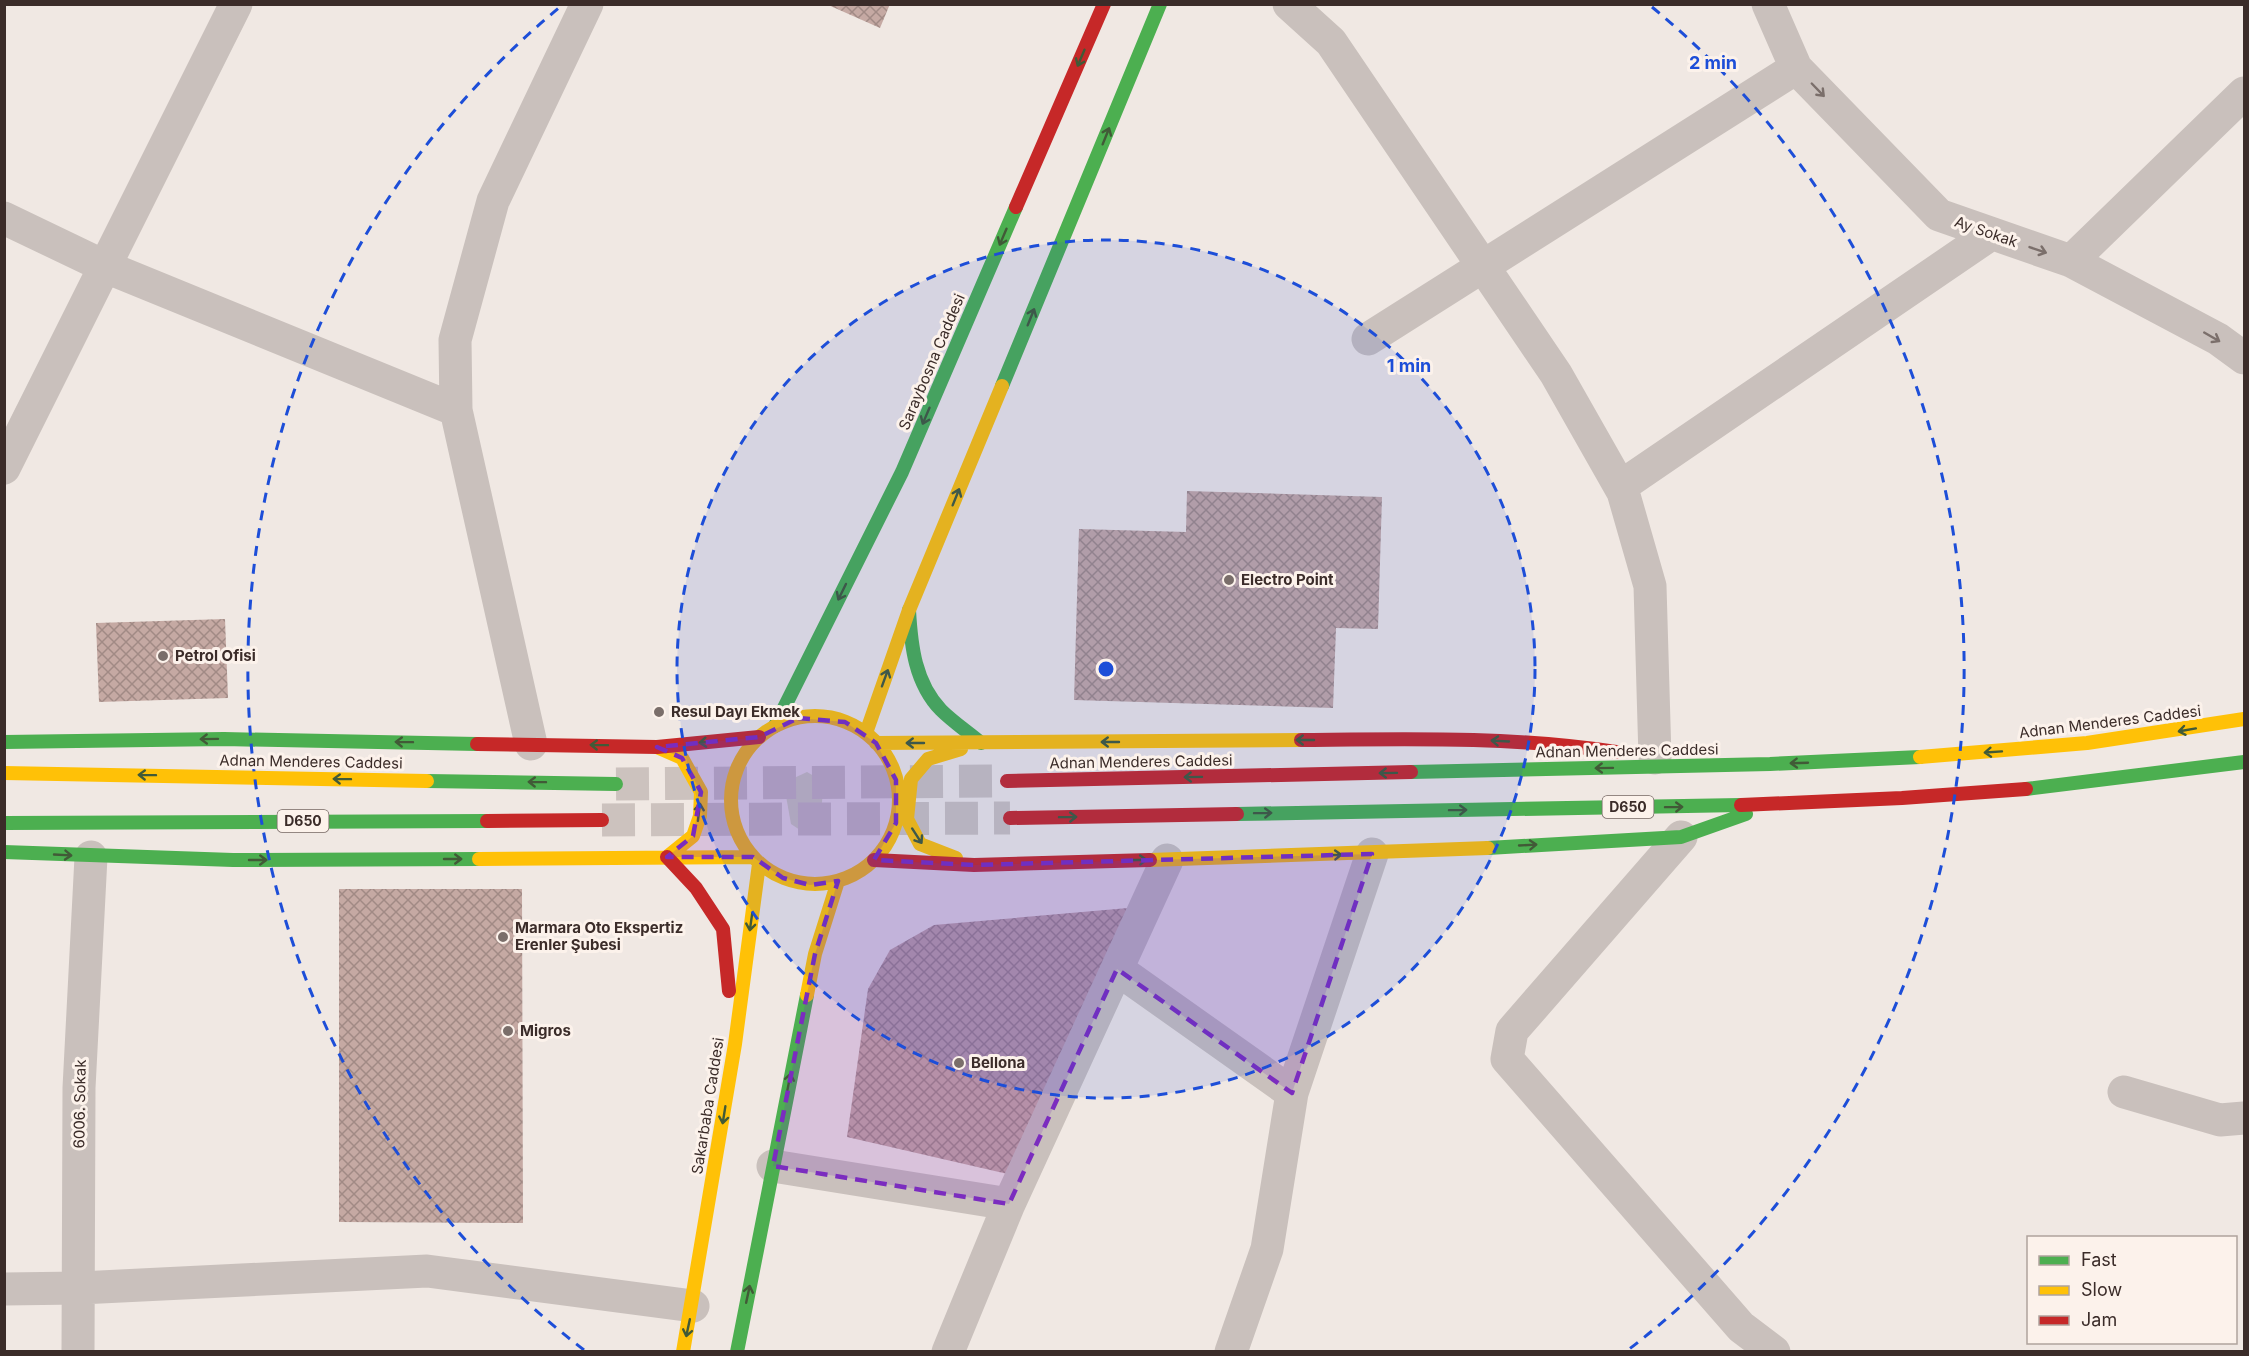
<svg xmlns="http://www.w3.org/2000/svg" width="2249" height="1356" font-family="Inter,sans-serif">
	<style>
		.grass { fill: #d4d5bc }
		.building { fill: url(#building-cross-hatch) }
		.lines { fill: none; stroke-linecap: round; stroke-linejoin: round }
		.primary-tunnel { stroke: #ccc2be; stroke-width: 33; stroke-dasharray: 33 16; stroke-linecap: butt }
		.street { stroke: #c9c0bc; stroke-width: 33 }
		.fast { stroke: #4caf50; stroke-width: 14 }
		.slow { stroke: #ffc107; stroke-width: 14 }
		.jam { stroke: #c62828; stroke-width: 14 }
		.oneway { stroke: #415a37 }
		.oneway2 { stroke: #7b6f6b }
		.marked { fill: #7b2cbf; fill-opacity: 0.2; stroke: #7b2cbf; stroke-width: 4.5; stroke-dasharray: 12 8; stroke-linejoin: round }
		.ring { fill: none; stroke: #1d4ed8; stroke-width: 3; stroke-dasharray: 10 8 }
		.poi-dot { fill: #7a6e6a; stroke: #fcf2eb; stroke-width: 2 }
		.labels { text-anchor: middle; stroke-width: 6; stroke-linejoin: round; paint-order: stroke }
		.shield { fill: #fcf2eb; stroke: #756763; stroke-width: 1.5 }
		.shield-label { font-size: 14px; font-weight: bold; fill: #3b2c29 }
		.street-label { font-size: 15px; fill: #3b2c29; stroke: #fcf2eb }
		.poi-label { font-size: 15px; font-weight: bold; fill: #3b2c29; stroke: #fcf2eb; text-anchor: start }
		.centre { fill: #1d4ed8; stroke: #fcf2eb; stroke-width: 3 }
		.ring-label { font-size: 18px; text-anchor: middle; font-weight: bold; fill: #1d4ed8; stroke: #fcf2eb; stroke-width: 6; stroke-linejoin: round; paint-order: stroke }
	</style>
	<defs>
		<pattern id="building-cross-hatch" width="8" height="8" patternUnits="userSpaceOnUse" patternTransform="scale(1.5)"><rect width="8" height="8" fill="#c5a9a3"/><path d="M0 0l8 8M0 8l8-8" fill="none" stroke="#a18a85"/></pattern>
	</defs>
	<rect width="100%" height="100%" fill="#f0e8e3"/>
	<path class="grass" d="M 807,772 C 832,783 824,824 800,830 L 791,824 L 786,796 L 794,778 Z"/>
	<path class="building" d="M 826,4 L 890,4 L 880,28 Z
		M 1187,491 L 1382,497 L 1378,629 L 1336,628 L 1333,708 L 1074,700 L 1079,529 L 1186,532 Z
		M 225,619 L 228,698 L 99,702 L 96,623 Z
		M 339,889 L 522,889 L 523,1223 L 339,1222 Z
		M 1128,908 L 1012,1175 L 847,1137 L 868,989 L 890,950 L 934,925 Z"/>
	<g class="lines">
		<path class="primary-tunnel" d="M 616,784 L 1007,781
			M 602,820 L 1010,818"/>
		<path class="street" d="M 1289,4 L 1331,42 L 1556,374 L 1623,492 L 1650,586 L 1655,758
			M 1768,4 L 1796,68 L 1939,215 L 2071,261 L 2218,339 L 2244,358
			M 4,218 L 106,267 L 456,410
			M 2071,261 L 2244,93
			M 1368,339 L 1796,68
			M 4,468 L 236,4
			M 1620,487 L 1991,234
			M 531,744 L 456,410 L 455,340 L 493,201 L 587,4
			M 1681,837 L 1512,1031 L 1507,1059 L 1741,1327 L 1774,1352
			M 1117,969 L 1292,1093
			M 2124,1092 L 2220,1120 L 2244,1118
			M 773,1166 L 1009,1204
			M 4,1289 L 80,1288 L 427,1271 L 693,1306
			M 78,1352 L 79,1088 L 91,857
			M 948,1352 L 1009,1204 L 1167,860
			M 1231,1352 L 1267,1249 L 1292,1093 L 1372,854"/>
		<path class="fast" d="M 1002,386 L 1160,4
			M 909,610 C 911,646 915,683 941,710 C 953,722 968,732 981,743
			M 775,726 L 902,472 L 1016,207
			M 4,742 L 224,739 L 477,744
			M 1411,772 L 1770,764 L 1920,757
			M 427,781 L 616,784
			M 2026,789 L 2244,762
			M 1237,814 L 1741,805
			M 4,823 L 487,821
			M 1488,848 L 1681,837 L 1746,814
			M 4,852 L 233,860 L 479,859
			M 737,1352 L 807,995"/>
		<path class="slow" d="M731 800a84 84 0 1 1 168 0a84 84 0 1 1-168 0Z
			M 866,733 L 909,610 L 1002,386
			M 876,743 L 1301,740
			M 657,747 L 682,758 L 701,792 L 700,816 L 693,836 L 667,857
			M 1920,757 L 2087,743 L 2244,719
			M 4,773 L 427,781
			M 956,858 L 920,844 L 907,819 L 911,779 L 928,759 L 961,749
			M 479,859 L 753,857
			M 1150,860 L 1488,848
			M 807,995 L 815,954 L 838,881
			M 683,1352 L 735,1044 L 759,864"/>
		<path class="jam" d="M 1016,207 L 1104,4
			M 1301,740 C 1406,739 1511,736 1616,752
			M 477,744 L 657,747 L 759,737
			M 1007,781 L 1411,772
			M 1741,805 L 1902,798 L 2026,789
			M 1010,818 L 1237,814
			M 487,821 L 602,820
			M 667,857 L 696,888 L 723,929 L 729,991
			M 874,860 L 974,865 L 1150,860"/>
	</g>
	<defs><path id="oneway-shaft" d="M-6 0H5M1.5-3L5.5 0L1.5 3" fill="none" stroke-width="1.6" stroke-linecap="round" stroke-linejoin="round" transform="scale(1.5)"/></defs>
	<g class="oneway">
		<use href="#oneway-shaft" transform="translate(1081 58) rotate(113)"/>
		<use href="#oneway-shaft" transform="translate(1106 136) rotate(-68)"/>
		<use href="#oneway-shaft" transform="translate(1003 237) rotate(113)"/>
		<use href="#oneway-shaft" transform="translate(1031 317) rotate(-68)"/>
		<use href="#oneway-shaft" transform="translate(926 416) rotate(113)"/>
		<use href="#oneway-shaft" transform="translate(956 497) rotate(-68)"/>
		<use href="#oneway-shaft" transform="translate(842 592) rotate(116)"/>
		<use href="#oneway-shaft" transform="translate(885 678) rotate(-70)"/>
		<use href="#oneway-shaft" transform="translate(2187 730) rotate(170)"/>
		<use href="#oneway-shaft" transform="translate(209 739) rotate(179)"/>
		<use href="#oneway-shaft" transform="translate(1305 740) rotate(180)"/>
		<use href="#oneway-shaft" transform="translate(1500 741) rotate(-177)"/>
		<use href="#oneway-shaft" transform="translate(404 742) rotate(-179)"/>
		<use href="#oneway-shaft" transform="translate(708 742) rotate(175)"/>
		<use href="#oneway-shaft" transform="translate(1110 742) rotate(180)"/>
		<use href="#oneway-shaft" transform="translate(915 743) rotate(180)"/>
		<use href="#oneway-shaft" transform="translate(599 745) rotate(-179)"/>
		<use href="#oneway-shaft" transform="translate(1993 752) rotate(176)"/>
		<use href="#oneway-shaft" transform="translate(1799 763) rotate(178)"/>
		<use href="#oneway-shaft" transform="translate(1604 768) rotate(179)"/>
		<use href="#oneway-shaft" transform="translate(1388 773) rotate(179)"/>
		<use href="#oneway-shaft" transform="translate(147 775) rotate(-179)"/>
		<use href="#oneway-shaft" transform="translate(1193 777) rotate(179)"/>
		<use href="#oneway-shaft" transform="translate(342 779) rotate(-179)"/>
		<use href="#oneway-shaft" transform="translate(537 782) rotate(-179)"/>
		<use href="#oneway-shaft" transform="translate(1674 807) rotate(-1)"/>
		<use href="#oneway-shaft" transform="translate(1458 810) rotate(-1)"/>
		<use href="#oneway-shaft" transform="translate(699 812) rotate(-83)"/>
		<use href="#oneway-shaft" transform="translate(1263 813) rotate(-1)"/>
		<use href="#oneway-shaft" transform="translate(1068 817) rotate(-1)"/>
		<use href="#oneway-shaft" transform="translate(917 836) rotate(57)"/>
		<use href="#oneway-shaft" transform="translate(1528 845) rotate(-3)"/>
		<use href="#oneway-shaft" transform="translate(63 855) rotate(3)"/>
		<use href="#oneway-shaft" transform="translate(1333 855) rotate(-2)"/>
		<use href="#oneway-shaft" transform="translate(453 859)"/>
		<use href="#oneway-shaft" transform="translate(258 860)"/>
		<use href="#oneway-shaft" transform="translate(1138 860) rotate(-2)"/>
		<use href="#oneway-shaft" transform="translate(751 922) rotate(98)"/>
		<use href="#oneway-shaft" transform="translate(789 1082) rotate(-79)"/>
		<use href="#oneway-shaft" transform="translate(724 1115) rotate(99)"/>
		<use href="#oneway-shaft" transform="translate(748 1294) rotate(-78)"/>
		<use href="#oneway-shaft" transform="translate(688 1328) rotate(102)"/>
	</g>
	<g class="oneway2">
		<use href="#oneway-shaft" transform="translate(1818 90) rotate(46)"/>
		<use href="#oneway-shaft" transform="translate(2038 250) rotate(19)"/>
		<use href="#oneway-shaft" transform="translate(2212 337) rotate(30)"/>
	</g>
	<path class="marked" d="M 798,718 L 845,722 L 876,743 L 896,780 L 896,823 L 874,860 L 974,865 L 1372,854 L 1292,1093 L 1117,969 L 1009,1204 L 773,1166 L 815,954 L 838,881 L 810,885 L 783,878 L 753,857 L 667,857 L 693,836 L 701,792 L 682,758 L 657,747 L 759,737 Z"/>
	<circle cx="1106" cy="669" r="429" fill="#1d4ed8" fill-opacity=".12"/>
	<g class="ring">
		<circle cx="1106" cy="669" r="429"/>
		<path d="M584 1350A858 858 0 0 1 560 7M1652 7A858 858 0 0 1 1628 1350"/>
	</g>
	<g class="poi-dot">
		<circle cx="1229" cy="580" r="6"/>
		<circle cx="163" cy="656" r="6"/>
		<circle cx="659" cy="712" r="6"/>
		<circle cx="503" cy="937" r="6"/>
		<circle cx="508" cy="1031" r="6"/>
		<circle cx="959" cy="1063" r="6"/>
	</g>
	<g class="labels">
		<g class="shield">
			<rect x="1602.5" y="796" width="51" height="22" rx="4.5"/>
			<rect x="277.5" y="810" width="51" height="22" rx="4.5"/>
		</g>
		<g class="shield-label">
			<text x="1628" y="812">D650</text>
			<text x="303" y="826">D650</text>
		</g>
		<g class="street-label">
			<text transform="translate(1986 232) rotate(19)" y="5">Ay Sokak</text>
			<text transform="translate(932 362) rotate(-67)" y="5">Saraybosna Caddesi</text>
			<text transform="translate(2110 722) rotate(-7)" y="5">Adnan Menderes Caddesi</text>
			<text transform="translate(1627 751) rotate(-1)" y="5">Adnan Menderes Caddesi</text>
			<text transform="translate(311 762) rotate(1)" y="5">Adnan Menderes Caddesi</text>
			<text transform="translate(1141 762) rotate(-1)" y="5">Adnan Menderes Caddesi</text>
			<text transform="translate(80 1104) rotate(-89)" y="5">6006. Sokak</text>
			<text transform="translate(708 1106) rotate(-81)" y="5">Sakarbaba Caddesi</text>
		</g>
		<g class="poi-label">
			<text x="1241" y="585">Electro Point</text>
			<text x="175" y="661">Petrol Ofisi</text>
			<text x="671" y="717">Resul Dayı Ekmek</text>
			<text x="515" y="933">Marmara Oto Ekspertiz<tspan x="515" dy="17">Erenler Şubesi</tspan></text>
			<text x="520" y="1036">Migros</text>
			<text x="971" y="1068">Bellona</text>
		</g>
	</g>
	<circle cx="1106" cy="669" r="9" class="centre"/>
	<g class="ring-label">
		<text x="1713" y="69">2 min</text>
		<text x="1409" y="372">1 min</text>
	</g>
	<rect width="2249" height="1356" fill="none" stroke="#3b2c29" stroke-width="12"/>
	<rect x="2027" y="1236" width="210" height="108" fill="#fcf2eb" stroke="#afa39d" stroke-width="1.5"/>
	<rect x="2039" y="1256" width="30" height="9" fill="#4caf50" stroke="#afa39d" stroke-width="1.5"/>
	<text x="2081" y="1266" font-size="18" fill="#3b2c29">Fast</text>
	<rect x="2039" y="1286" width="30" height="9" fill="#ffc107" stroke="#afa39d" stroke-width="1.5"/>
	<text x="2081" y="1296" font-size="18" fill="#3b2c29">Slow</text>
	<rect x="2039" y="1316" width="30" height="9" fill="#c62828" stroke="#afa39d" stroke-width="1.5"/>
	<text x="2081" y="1326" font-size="18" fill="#3b2c29">Jam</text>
</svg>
